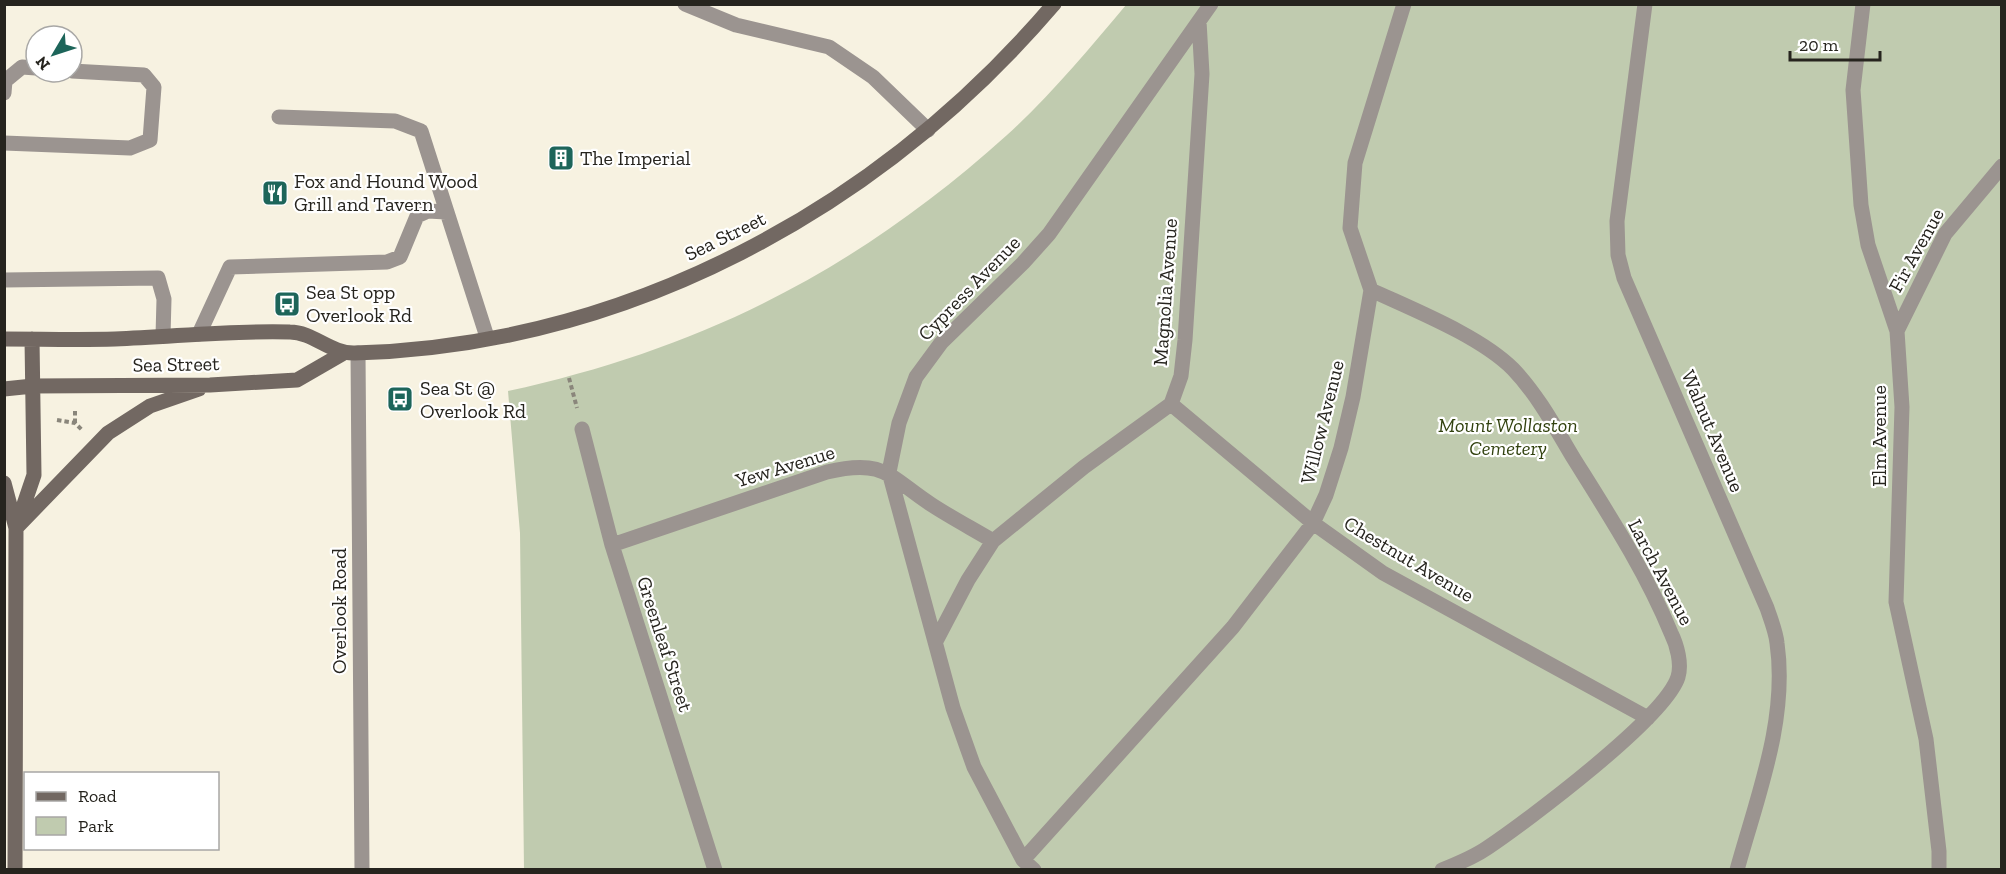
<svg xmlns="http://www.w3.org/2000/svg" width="2006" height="874" font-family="'Zilla Slab',serif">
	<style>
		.green { fill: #c0cbaf }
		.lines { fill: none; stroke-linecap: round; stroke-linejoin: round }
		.path { stroke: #8a867b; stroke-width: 4; stroke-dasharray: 4.5 3; stroke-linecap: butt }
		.lane { stroke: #9b9490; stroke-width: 15 }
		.street { stroke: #9b9490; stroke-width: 15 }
		.secondary { stroke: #726862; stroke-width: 15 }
		.labels { text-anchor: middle; stroke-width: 4.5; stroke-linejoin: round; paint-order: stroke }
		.poi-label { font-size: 20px; fill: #26241e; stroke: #fff; text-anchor: start }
		.street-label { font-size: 20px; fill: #26241e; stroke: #fff }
		.park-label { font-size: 20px; font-style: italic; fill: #31410e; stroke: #fff }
	</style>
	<rect width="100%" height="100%" fill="#f7f2e1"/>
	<path class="green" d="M 1126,5 L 2001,5 L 2001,869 L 524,869 L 520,533 L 508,391 C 704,348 857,270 1007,135 C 1050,96 1089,49 1126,5 Z"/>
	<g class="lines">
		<path class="path" d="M 569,378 L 577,408
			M 57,420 L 75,423 L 82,430
			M 75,423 L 75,411"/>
		<path class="lane" d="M 685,4 L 736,25 L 829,47 L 873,77 L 928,130
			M 1645,4 L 1617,221 L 1618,255 L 1624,278 L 1767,608 C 1771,620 1776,632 1777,643 C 1788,720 1757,797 1737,870
			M 1863,4 L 1853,90 L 1861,205 L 1868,245 L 1897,331 L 1902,407 L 1896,602 L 1926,739 L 1939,851 L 1939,870
			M 4,93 L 5,81 L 22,67 L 36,68
			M 279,117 L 395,121 L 421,131 L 487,337
			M 4,143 L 130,148 L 150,140 L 154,87 L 144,75 L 72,71
			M 4,280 L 158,278 L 164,299 L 163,336
			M 1371,290 C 1414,310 1480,336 1513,369 C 1538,395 1556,429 1574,459 C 1609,515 1646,572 1671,633 C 1677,645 1682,664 1678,677 C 1665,718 1527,821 1487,848 C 1474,857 1457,864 1442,870
			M 1897,331 L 1945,234 L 2002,166
			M 199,334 L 230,267 L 387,262 L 400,257 L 417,216 L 428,211 L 446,212
			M 1171,404 L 1313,523 L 1383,573 L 1648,718
			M 582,429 L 612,545 L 715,870
			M 612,545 L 827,472 C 885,458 889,477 932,505 C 952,518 973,529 993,541
			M 936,641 L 968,580 L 993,541 L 1084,467 L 1171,404 L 1181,376 L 1185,340 L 1202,74 L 1199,21
			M 1023,860 L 1233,627 L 1313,523 L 1326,495 L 1341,448 L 1353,397 L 1371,290 L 1350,228 L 1355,163 L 1404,4
			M 1034,870 L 1023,860 L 974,767 L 953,708 L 889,472 L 899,423 L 916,377 L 941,343 L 1023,263 L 1049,234 L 1211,4"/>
		<path class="street" d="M 358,353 L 362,870"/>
		<path class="secondary" d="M 4,339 C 41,339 78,340 115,339 C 173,337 232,330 290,332 C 313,332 331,354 355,353 C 628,345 878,210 1054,4
			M 4,389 L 33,386 L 210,385 L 297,380 L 342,354
			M 4,483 L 16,528 L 15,870
			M 17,525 L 34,475 L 32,339
			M 16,528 L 108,433 L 150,406 L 199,389"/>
	</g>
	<defs>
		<symbol id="building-square" viewBox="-11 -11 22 22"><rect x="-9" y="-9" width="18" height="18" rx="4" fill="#1d655a" stroke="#fff"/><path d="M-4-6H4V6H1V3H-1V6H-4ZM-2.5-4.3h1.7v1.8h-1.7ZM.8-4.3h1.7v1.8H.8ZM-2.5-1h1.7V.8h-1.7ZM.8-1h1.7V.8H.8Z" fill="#fff"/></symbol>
		<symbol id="restaurant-square" viewBox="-11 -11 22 22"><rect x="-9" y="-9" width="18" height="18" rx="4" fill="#1d655a" stroke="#fff"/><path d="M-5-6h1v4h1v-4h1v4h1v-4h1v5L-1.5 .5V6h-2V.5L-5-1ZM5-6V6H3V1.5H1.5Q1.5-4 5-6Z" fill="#fff"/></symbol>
		<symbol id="bus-square" viewBox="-11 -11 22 22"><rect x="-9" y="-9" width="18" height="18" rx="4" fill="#1d655a" stroke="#fff"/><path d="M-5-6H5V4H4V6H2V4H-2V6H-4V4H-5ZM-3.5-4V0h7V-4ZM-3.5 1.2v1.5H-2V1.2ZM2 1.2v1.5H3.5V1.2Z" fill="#fff"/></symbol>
	</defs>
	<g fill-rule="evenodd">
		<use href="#building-square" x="546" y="143" width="30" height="30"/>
		<use href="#restaurant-square" x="260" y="178" width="30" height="30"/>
		<use href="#bus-square" x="272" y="289" width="30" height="30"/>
		<use href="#bus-square" x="385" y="384" width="30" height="30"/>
	</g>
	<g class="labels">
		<g class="poi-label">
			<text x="580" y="165">The Imperial</text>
			<text x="294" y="188">Fox and Hound Wood<tspan x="294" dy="23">Grill and Tavern</tspan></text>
			<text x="306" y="299">Sea St opp<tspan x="306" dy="23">Overlook Rd</tspan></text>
			<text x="420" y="395">Sea St @<tspan x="420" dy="23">Overlook Rd</tspan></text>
		</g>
		<g class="street-label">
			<text transform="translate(725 236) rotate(-26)" y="7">Sea Street</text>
			<text transform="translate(1916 250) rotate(-61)" y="7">Fir Avenue</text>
			<text transform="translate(969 288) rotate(-46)" y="7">Cypress Avenue</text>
			<text transform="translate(1165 292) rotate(-86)" y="7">Magnolia Avenue</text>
			<text transform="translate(176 364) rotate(-1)" y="7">Sea Street</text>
			<text transform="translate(1322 422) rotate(-76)" y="7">Willow Avenue</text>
			<text transform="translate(1713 431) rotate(67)" y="7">Walnut Avenue</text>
			<text transform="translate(1879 436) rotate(-90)" y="7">Elm Avenue</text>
			<text transform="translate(785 466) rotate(-17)" y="7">Yew Avenue</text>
			<text transform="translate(1409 559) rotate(31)" y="7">Chestnut Avenue</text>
			<text transform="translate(1661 572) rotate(62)" y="7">Larch Avenue</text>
			<text transform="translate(339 611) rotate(-90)" y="7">Overlook Road</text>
			<text transform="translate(665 644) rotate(72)" y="7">Greenleaf Street</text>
		</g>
		<g class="park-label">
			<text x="1508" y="432">Mount Wollaston<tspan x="1508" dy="23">Cemetery</tspan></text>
		</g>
	</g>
	<rect width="2006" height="874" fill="none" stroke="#26241e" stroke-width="12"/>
	<rect x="24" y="772" width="195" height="78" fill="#ffffff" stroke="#a8a7a5" stroke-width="1.5"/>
	<rect x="36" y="792" width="30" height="9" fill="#726862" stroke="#a8a7a5" stroke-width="1.5"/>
	<text x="78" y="802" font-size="18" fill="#26241e">Road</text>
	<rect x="36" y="817" width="30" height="18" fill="#c0cbaf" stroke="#a8a7a5" stroke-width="1.5"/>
	<text x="78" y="832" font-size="18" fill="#26241e">Park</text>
	<g transform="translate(54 54) rotate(231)"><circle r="28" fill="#ffffff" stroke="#a8a7a5" stroke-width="1.5"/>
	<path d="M0-4.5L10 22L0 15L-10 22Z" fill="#1d655a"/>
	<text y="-9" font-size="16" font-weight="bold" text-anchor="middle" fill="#26241e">N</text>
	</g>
	<path d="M1790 51v9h90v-9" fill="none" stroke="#26241e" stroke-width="3"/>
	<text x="1799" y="51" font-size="18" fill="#26241e" stroke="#ffffff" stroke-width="4.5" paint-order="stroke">20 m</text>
</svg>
